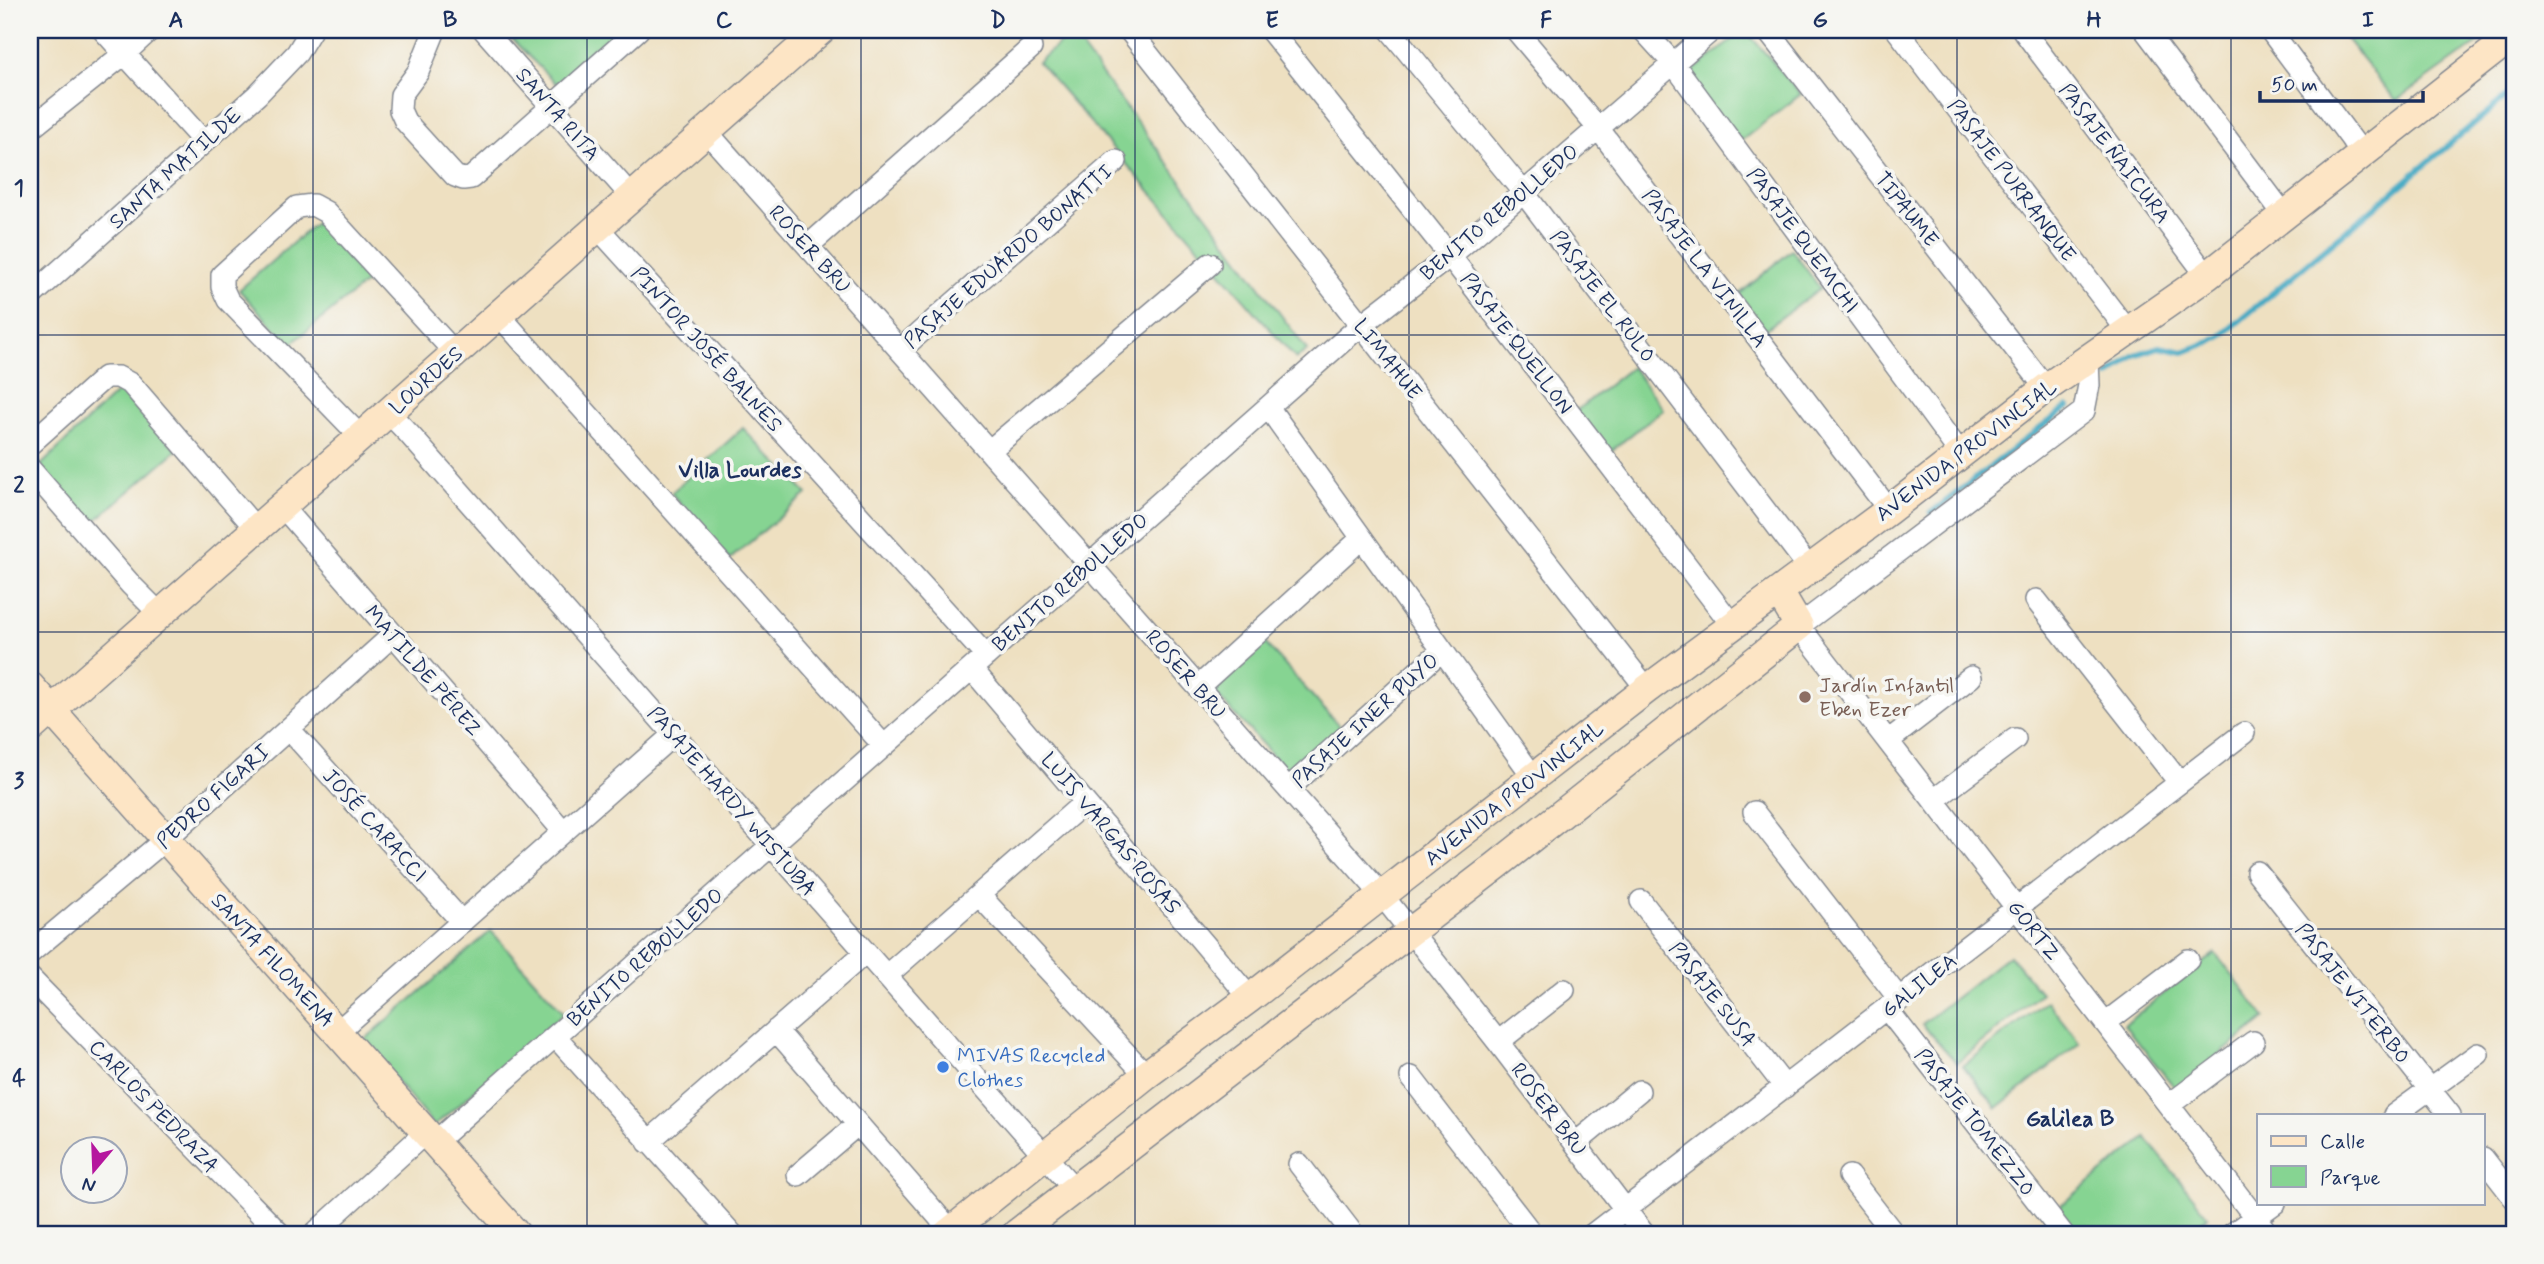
<svg xmlns="http://www.w3.org/2000/svg" width="2544" height="1264" font-family="Mynerve,sans-serif">
	<style>
		.green { fill: #86d492; stroke: #508278; stroke-width: 2 }
		.lines { fill: none; stroke-linecap: round; stroke-linejoin: round }
		.stream { stroke: #43a9c3; stroke-width: 6 }
		.street-casing { stroke: #848890; stroke-width: 24 }
		.secondary-casing { stroke: #848890; stroke-width: 31 }
		.street { stroke: #fff; stroke-width: 21 }
		.secondary { stroke: #fde5c5; stroke-width: 28 }
		.grid { fill: none; stroke: #1b2f5e; stroke-width: 2; stroke-opacity: 0.55 }
		.education-dot { fill: #8d6e63; stroke: #f6f6f2; stroke-width: 2.5 }
		.shop-dot { fill: #3f7fe0; stroke: #f6f6f2; stroke-width: 2.5 }
		.labels { text-anchor: middle; stroke-width: 7; stroke-linejoin: round; paint-order: stroke }
		.street-label { font-size: 21px; fill: #1b2f5e; stroke: #f6f6f2 }
		.education-label { font-size: 21px; fill: #785e54; stroke: #f6f6f2; text-anchor: start }
		.shop-label { font-size: 21px; fill: #366cbe; stroke: #f6f6f2; text-anchor: start }
		.neighbourhood-label { font-size: 23px; font-weight: bold; fill: #1b2f5e; stroke: #f6f6f2 }
		.neatline { fill: none; stroke: #1b2f5e; stroke-width: 2.5 }
		.grid-label { font-size: 23px; text-anchor: middle; font-weight: bold; fill: #1b2f5e }
	</style>
	<rect width="100%" height="100%" fill="#f6f6f2"/>
	<filter id="ink" filterUnits="userSpaceOnUse"><feTurbulence type="fractalNoise" baseFrequency=".0143" numOctaves="2"/><feDisplacementMap in="SourceGraphic" scale="14" xChannelSelector="R" yChannelSelector="G"/><feConvolveMatrix kernelMatrix="1 2 1 2 8 2 1 2 1" color-interpolation-filters="sRGB"/></filter>
	<filter id="wash" filterUnits="userSpaceOnUse"><feTurbulence type="fractalNoise" baseFrequency=".00686" numOctaves="4" result="noise"/><feDisplacementMap in="SourceGraphic" scale="28" xChannelSelector="R" yChannelSelector="G"/><feGaussianBlur stdDeviation="1.57" result="paint"/><feColorMatrix in="noise" values="0 0 0 0 0 0 0 0 0 0 0 0 0 0 0 0 0 1.4 0 .05"/><feComposite in="paint" operator="in"/></filter>
	<g filter="url(#wash)">
		<rect width="100%" height="100%" fill="#eee0c1"/>
		<path class="green" d="M 503,30 L 618,30 L 556,84 Z
			M 1745,30 L 1801,94 L 1741,141 L 1685,77 Z
			M 2339,30 L 2492,30 L 2493,32 L 2396,101 Z
			M 1071,33 L 1307,350 L 1296,359 L 1038,62 Z
			M 317,222 L 368,281 L 290,345 L 239,290 Z
			M 1792,250 L 1820,288 L 1762,332 L 1736,297 Z
			M 1632,367 L 1663,409 L 1606,455 L 1572,414 Z
			M 119,390 L 177,450 L 90,525 L 37,469 Z
			M 743,428 L 807,494 L 729,560 L 671,493 Z
			M 1264,642 L 1340,727 L 1291,775 L 1210,688 Z
			M 491,931 L 564,1013 L 434,1126 L 363,1041 Z
			M 2215,953 L 2266,1018 L 2176,1089 L 2124,1025 Z
			M 2009,955 L 2041,993 L 1957,1063 L 1922,1024 Z
			M 2047,1001 L 2080,1043 L 1997,1108 L 1963,1066 Z
			M 2146,1138 L 2208,1216 L 2186,1234 L 2077,1234 L 2057,1208 Z"/>
		<g class="lines">
			<path class="stream" d="M 2108,376 L 2135,355 L 2159,347 L 2184,352 L 2219,338 L 2514,90
				M 1931,513 L 2068,407"/>
		</g>
	</g>
	<g filter="url(#ink)">
		<g class="lines">
			<defs>
				<path id="street" d="M 103,30 L 204,142
					M 435,30 L 418,72 L 401,95 L 400,110 L 405,121 L 455,176 L 463,179 L 471,178 L 638,30
					M 484,30 L 632,197
					M 1129,30 L 1647,689
					M 1270,30 L 1450,256 L 1733,626
					M 1390,30 L 1524,193 L 1809,568
					M 1516,30 L 1598,128 L 1889,510
					M 1643,30 L 1673,63 L 1960,453
					M 1767,30 L 2046,388
					M 1897,30 L 2127,330
					M 2023,30 L 2207,276
					M 2145,30 L 2285,216
					M 2270,30 L 2364,156
					M 30,125 L 35,125 L 124,54 L 150,30
					M 707,132 L 1382,895 L 1498,1042 L 1644,1234
					M 598,228 L 986,656
					M 808,246 L 1031,48
					M 30,297 L 257,95 L 297,53 L 311,30
					M 499,315 L 884,746
					M 900,350 L 1116,161
					M 2088,360 L 2089,385 L 2084,411 L 1799,626 L 2268,1234
					M 1268,407 L 1534,778
					M 389,413 L 409,434 L 1075,1190
					M 361,437 L 228,300 L 222,287 L 222,275 L 297,207 L 313,205 L 326,212 L 456,354
					M 30,444 L 105,377 L 118,377 L 131,384 L 257,530
					M 989,451 L 1210,264
					M 30,469 L 131,585 L 161,615
					M 283,507 L 564,832
					M 2036,600 L 2179,782
					M 972,669 L 1250,998
					M 1198,687 L 1362,538
					M 289,729 L 462,922
					M 1888,741 L 1971,677
					M 1288,789 L 1442,650
					M 1934,800 L 2015,739
					M 1754,812 L 1900,1000
					M 2257,872 L 2450,1115
					M 979,895 L 1146,1075
					M 1641,901 L 1785,1087
					M 30,953 L 166,839 L 393,635
					M 886,976 L 1084,803
					M 30,978 L 280,1234
					M 1887,1009 L 2063,1234
					M 2105,1023 L 2188,960
					M 776,1030 L 951,1231
					M 337,1032 L 673,735
					M 555,1036 L 732,1234
					M 1498,1042 L 1564,990
					M 1411,1077 L 1532,1234
					M 2169,1105 L 2253,1042
					M 2394,1115 L 2478,1054
					M 435,1142 L 1361,325 L 1450,256 L 1712,30
					M 648,1142 L 865,953
					M 1576,1143 L 1639,1091
					M 2483,1158 L 2514,1198
					M 1299,1164 L 1353,1234
					M 798,1175 L 858,1124
					M 1849,1176 L 1894,1234
					M 314,1234 L 426,1132
					M 1593,1234 L 2244,733
					M 2232,1234 L 2275,1203"/>
				<path id="secondary" d="M 30,686 L 516,1234
					M 30,729 L 821,30
					M 947,1234 L 1146,1075 L 1250,998 L 1647,689 L 1889,510 L 2046,388 L 2207,276 L 2514,35
					M 1016,1234 L 1496,866 L 1799,626 L 1779,592"/>
			</defs>
			<use href="#street" class="street-casing"/>
			<use href="#secondary" class="secondary-casing"/>
			<use href="#street" class="street"/>
			<use href="#secondary" class="secondary"/>
		</g>
	</g>
	<path class="grid" d="M 313,30 L 313,1234M 587,30 L 587,1234M 861,30 L 861,1234M 1135,30 L 1135,1234M 1409,30 L 1409,1234M 1683,30 L 1683,1234M 1957,30 L 1957,1234M 2231,30 L 2231,1234M 30,335 L 2514,335M 30,632 L 2514,632M 30,929 L 2514,929"/>
	<circle class="education-dot" cx="1805" cy="697" r="7"/>
	<circle class="shop-dot" cx="943" cy="1067" r="7"/>
	<g class="labels">
		<g class="street-label">
			<text transform="translate(558 114) rotate(49)" y="7">SANTA RITA</text>
			<text transform="translate(2115 153) rotate(53)" y="7">PASAJE ÑAICURA</text>
			<text transform="translate(175 168) rotate(-42)" y="7">SANTA MATILDE</text>
			<text transform="translate(2012 180) rotate(53)" y="7">PASAJE PURRANQUE</text>
			<text transform="translate(1907 209) rotate(52)" y="7">TIPAUME</text>
			<text transform="translate(1499 212) rotate(-40)" y="7">BENITO REBOLLEDO</text>
			<text transform="translate(1803 240) rotate(54)" y="7">PASAJE QUEMCHI</text>
			<text transform="translate(810 249) rotate(48)" y="7">ROSER BRU</text>
			<text transform="translate(1008 256) rotate(-41)" y="7">PASAJE EDUARDO BONATTI</text>
			<text transform="translate(1705 268) rotate(53)" y="7">PASAJE LA VINILLA</text>
			<text transform="translate(1603 296) rotate(53)" y="7">PASAJE EL RULO</text>
			<text transform="translate(1517 343) rotate(53)" y="7">PASAJE QUELLON</text>
			<text transform="translate(707 349) rotate(48)" y="7">PINTOR JOSÉ BALNES</text>
			<text transform="translate(1388 359) rotate(52)" y="7">LIMAHUE</text>
			<text transform="translate(426 380) rotate(-42)" y="7">LOURDES</text>
			<text transform="translate(1966 450) rotate(-37)" y="7">AVENIDA PROVINCIAL</text>
			<text transform="translate(1070 582) rotate(-41)" y="7">BENITO REBOLLEDO</text>
			<text transform="translate(423 670) rotate(49)" y="7">MATILDE PÉREZ</text>
			<text transform="translate(1186 674) rotate(49)" y="7">ROSER BRU</text>
			<text transform="translate(1365 720) rotate(-42)" y="7">PASAJE INER PUYO</text>
			<text transform="translate(1514 793) rotate(-38)" y="7">AVENIDA PROVINCIAL</text>
			<text transform="translate(213 796) rotate(-42)" y="7">PEDRO FIGARI</text>
			<text transform="translate(732 801) rotate(49)" y="7">PASAJE HARDY WISTUBA</text>
			<text transform="translate(375 825) rotate(48)" y="7">JOSÉ CARACCI</text>
			<text transform="translate(1111 833) rotate(50)" y="7">LUIS VARGAS ROSAS</text>
			<text transform="translate(2034 930) rotate(52)" y="7">GORTZ</text>
			<text transform="translate(645 957) rotate(-41)" y="7">BENITO REBOLLEDO</text>
			<text transform="translate(273 960) rotate(48)" y="7">SANTA FILOMENA</text>
			<text transform="translate(1919 985) rotate(-38)" y="7">GALILEA</text>
			<text transform="translate(2353 993) rotate(52)" y="7">PASAJE VITERBO</text>
			<text transform="translate(1713 994) rotate(52)" y="7">PASAJE SUSA</text>
			<text transform="translate(154 1106) rotate(46)" y="7">CARLOS PEDRAZA</text>
			<text transform="translate(1549 1109) rotate(53)" y="7">ROSER BRU</text>
			<text transform="translate(1975 1122) rotate(52)" y="7">PASAJE TOMEZZO</text>
		</g>
		<g class="education-label">
			<text x="1819" y="692">Jardín Infantil<tspan x="1819" dy="24">Eben Ezer</tspan></text>
		</g>
		<g class="shop-label">
			<text x="957" y="1062">MIVAS Recycled<tspan x="957" dy="24">Clothes</tspan></text>
		</g>
		<g class="neighbourhood-label">
			<text x="740" y="477">Villa Lourdes</text>
			<text x="2070" y="1126">Galilea B</text>
		</g>
	</g>
	<rect width="2544" height="1264" fill="none" stroke="#f6f6f2" stroke-width="77"/>
	<rect x="2257" y="1114" width="228" height="91" fill="#f6f6f2" stroke="#9ea6b7" stroke-width="2"/>
	<rect x="2271" y="1136" width="35" height="10" fill="#fde5c5" stroke="#9ea6b7" stroke-width="2"/>
	<text x="2320" y="1148" font-size="21" fill="#1b2f5e">Calle</text>
	<rect x="2271" y="1166" width="35" height="21" fill="#86d492" stroke="#9ea6b7" stroke-width="2"/>
	<text x="2320" y="1184" font-size="21" fill="#1b2f5e">Parque</text>
	<g transform="translate(94 1170) rotate(199)"><circle r="33" fill="#f6f6f2" stroke="#9ea6b7" stroke-width="2"/>
	<path d="M0-5L12 26L0 18L-12 26Z" fill="#b5179e"/>
	<text y="-10" font-size="19" font-weight="bold" text-anchor="middle" fill="#1b2f5e">N</text>
	</g>
	<path d="M2260 91v10h163v-10" fill="none" stroke="#1b2f5e" stroke-width="3.5"/>
	<text x="2271" y="91" font-size="21" fill="#1b2f5e" stroke="#f6f6f2" stroke-width="5" paint-order="stroke">50 m</text>
	<rect x="38" y="38" width="2468" height="1188" class="neatline"/>
	<g class="grid-label">
		<text x="176" y="27">A</text>
		<text x="450" y="27">B</text>
		<text x="724" y="27">C</text>
		<text x="998" y="27">D</text>
		<text x="1272" y="27">E</text>
		<text x="1546" y="27">F</text>
		<text x="1820" y="27">G</text>
		<text x="2094" y="27">H</text>
		<text x="2368" y="27">I</text>
		<text x="19" y="195">1</text>
		<text x="19" y="492">2</text>
		<text x="19" y="788">3</text>
		<text x="19" y="1085">4</text>
	</g>
</svg>
